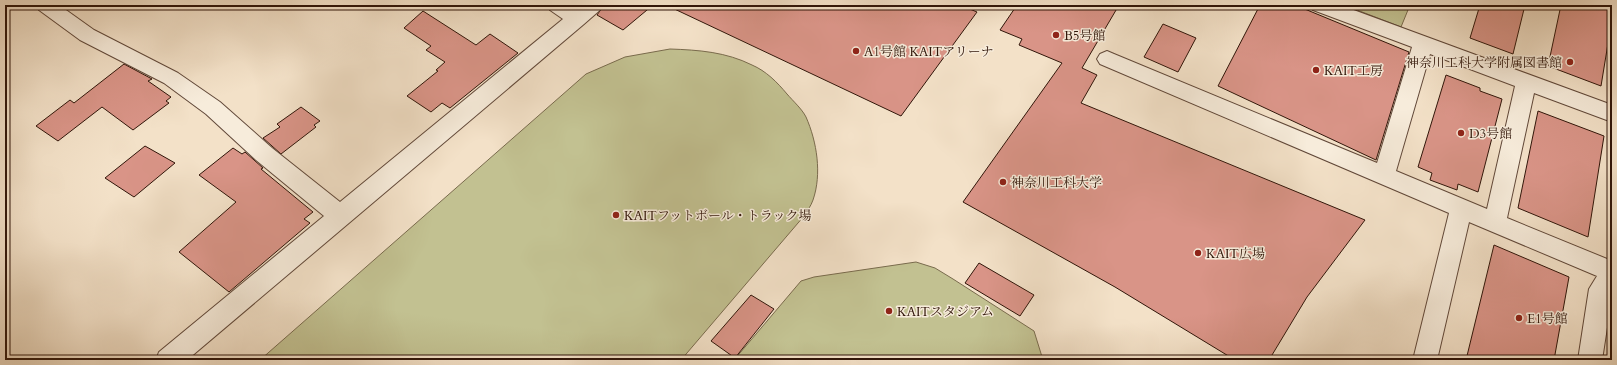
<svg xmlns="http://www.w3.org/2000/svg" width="1617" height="365" font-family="Cardo,'Noto Serif JP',serif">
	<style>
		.green { fill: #c2c191; stroke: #796b4d }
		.building { fill: #d99487; stroke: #301509 }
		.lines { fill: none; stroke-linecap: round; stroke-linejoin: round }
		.minor-casing { stroke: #614839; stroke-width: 2 }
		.minor { fill: #f7ecdb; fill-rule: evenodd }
		.poi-dot { fill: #8f2418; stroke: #f7ecdb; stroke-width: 1.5 }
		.labels { text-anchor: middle; stroke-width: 3; stroke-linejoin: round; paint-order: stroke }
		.poi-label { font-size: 13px; fill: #301509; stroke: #f7ecdb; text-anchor: start }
	</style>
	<rect width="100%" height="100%" fill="#f3e1c8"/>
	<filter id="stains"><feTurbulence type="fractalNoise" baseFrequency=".005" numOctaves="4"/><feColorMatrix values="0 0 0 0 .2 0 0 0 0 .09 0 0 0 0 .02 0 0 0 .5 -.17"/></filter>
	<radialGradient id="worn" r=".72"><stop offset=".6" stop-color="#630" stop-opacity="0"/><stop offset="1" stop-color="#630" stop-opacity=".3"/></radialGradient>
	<path class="green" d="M 1344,5 L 1410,5 L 1401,27 Z
		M 670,49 C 699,50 726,52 752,65 C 766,71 777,82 787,94 C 793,101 802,109 806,117 C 817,142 822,174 813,200 C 811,206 807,211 804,216 L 681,360 L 260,360 L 586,74 L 625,57 Z
		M 916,262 L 935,268 L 953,279 L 1034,331 L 1043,360 L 734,360 L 801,281 L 814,277 Z"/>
	<path class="building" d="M 604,5 L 653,5 L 623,30 L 597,15 Z
		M 666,5 L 960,5 L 977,12 L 901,116 Z
		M 1017,5 L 1119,5 L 1082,68 L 1097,75 L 1081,103 L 1365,220 L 1307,297 L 1269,360 L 1235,360 L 1115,287 L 963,202 L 1062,63 L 1019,45 L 1022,39 L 1000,30 Z
		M 1260,5 L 1295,5 L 1409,52 L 1376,160 L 1218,86 Z
		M 1480,5 L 1525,5 L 1513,54 L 1470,38 Z
		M 1561,5 L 1612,5 L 1612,19 L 1601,86 L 1548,66 Z
		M 423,11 L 476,45 L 490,34 L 518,53 L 450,108 L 442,103 L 431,112 L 407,96 L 438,71 L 436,70 L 445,62 L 426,50 L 431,46 L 404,28 Z
		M 1163,24 L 1196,38 L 1178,72 L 1144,57 Z
		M 124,64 L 152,79 L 148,81 L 171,97 L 166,101 L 169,103 L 133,130 L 102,107 L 58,141 L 36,126 L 70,100 L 74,103 Z
		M 1446,75 L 1480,88 L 1480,91 L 1502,99 L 1478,192 L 1458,184 L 1457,190 L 1430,180 L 1432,173 L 1418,167 Z
		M 301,107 L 320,121 L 314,125 L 316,127 L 281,154 L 263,138 L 280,127 L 277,124 Z
		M 1538,111 L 1604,136 L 1588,237 L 1518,208 Z
		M 145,146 L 175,163 L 134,197 L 105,178 Z
		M 233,148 L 242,154 L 245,152 L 263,168 L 261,169 L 313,212 L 304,219 L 310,223 L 229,292 L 179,252 L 236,202 L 199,175 Z
		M 1494,245 L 1569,277 L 1554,360 L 1466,360 Z
		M 979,263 L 1034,295 L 1020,316 L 965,283 Z
		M 751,295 L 774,309 L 735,358 L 711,341 Z"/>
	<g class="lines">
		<defs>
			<path id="minor" d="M 36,5 L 59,5 L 94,30 L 178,73 L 220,102 L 272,148 L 340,202 L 563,19 L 550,10 L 547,5 L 571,5 L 576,9 L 580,5 L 603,5 L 600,10 L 584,24 L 187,360 L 156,360 L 159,352 L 324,216 L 256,160 L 206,114 L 164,83 L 80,40 L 39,10 Z
				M 1310,5 L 1340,5 L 1612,105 L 1612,122 L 1534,93 L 1507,218 L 1612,261 L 1612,295 L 1602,360 L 1578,360 L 1589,289 L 1597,276 L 1469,222 L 1437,360 L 1413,360 L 1449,213 L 1100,64 L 1097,59 L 1100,54 L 1107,51 L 1114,54 L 1377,163 L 1412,47 L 1313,10 ZM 1430,54 L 1515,86 L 1487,209 L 1396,171 Z"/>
		</defs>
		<use href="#minor" class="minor-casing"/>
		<use href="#minor" class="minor"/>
	</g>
	<g class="poi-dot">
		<circle cx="1056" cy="35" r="4"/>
		<circle cx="856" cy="51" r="4"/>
		<circle cx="1570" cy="62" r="4"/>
		<circle cx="1316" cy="70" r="4"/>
		<circle cx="1461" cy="133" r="4"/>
		<circle cx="1003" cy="182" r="4"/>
		<circle cx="616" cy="215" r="4"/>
		<circle cx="1198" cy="253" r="4"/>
		<circle cx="889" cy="311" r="4"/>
		<circle cx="1519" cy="318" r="4"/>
	</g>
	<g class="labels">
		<g class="poi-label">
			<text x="1064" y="40">B5号館</text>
			<text x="864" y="56">A1号館 KAITアリーナ</text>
			<text x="1562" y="67" text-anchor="end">神奈川工科大学附属図書館</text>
			<text x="1324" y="75">KAIT工房</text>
			<text x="1469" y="138">D3号館</text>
			<text x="1011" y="187">神奈川工科大学</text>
			<text x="624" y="220">KAITフットボール・トラック場</text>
			<text x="1206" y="258">KAIT広場</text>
			<text x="897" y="316">KAITスタジアム</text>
			<text x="1527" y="323">E1号館</text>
		</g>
	</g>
	<rect width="1617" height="365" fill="none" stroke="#f3e1c8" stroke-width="20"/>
	<rect x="6" y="6" width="1605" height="353" fill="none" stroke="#301509" stroke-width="2"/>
	<rect x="10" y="10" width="1597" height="345" fill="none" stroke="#301509"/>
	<rect width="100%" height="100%" filter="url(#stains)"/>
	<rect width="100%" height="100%" fill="url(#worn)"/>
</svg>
